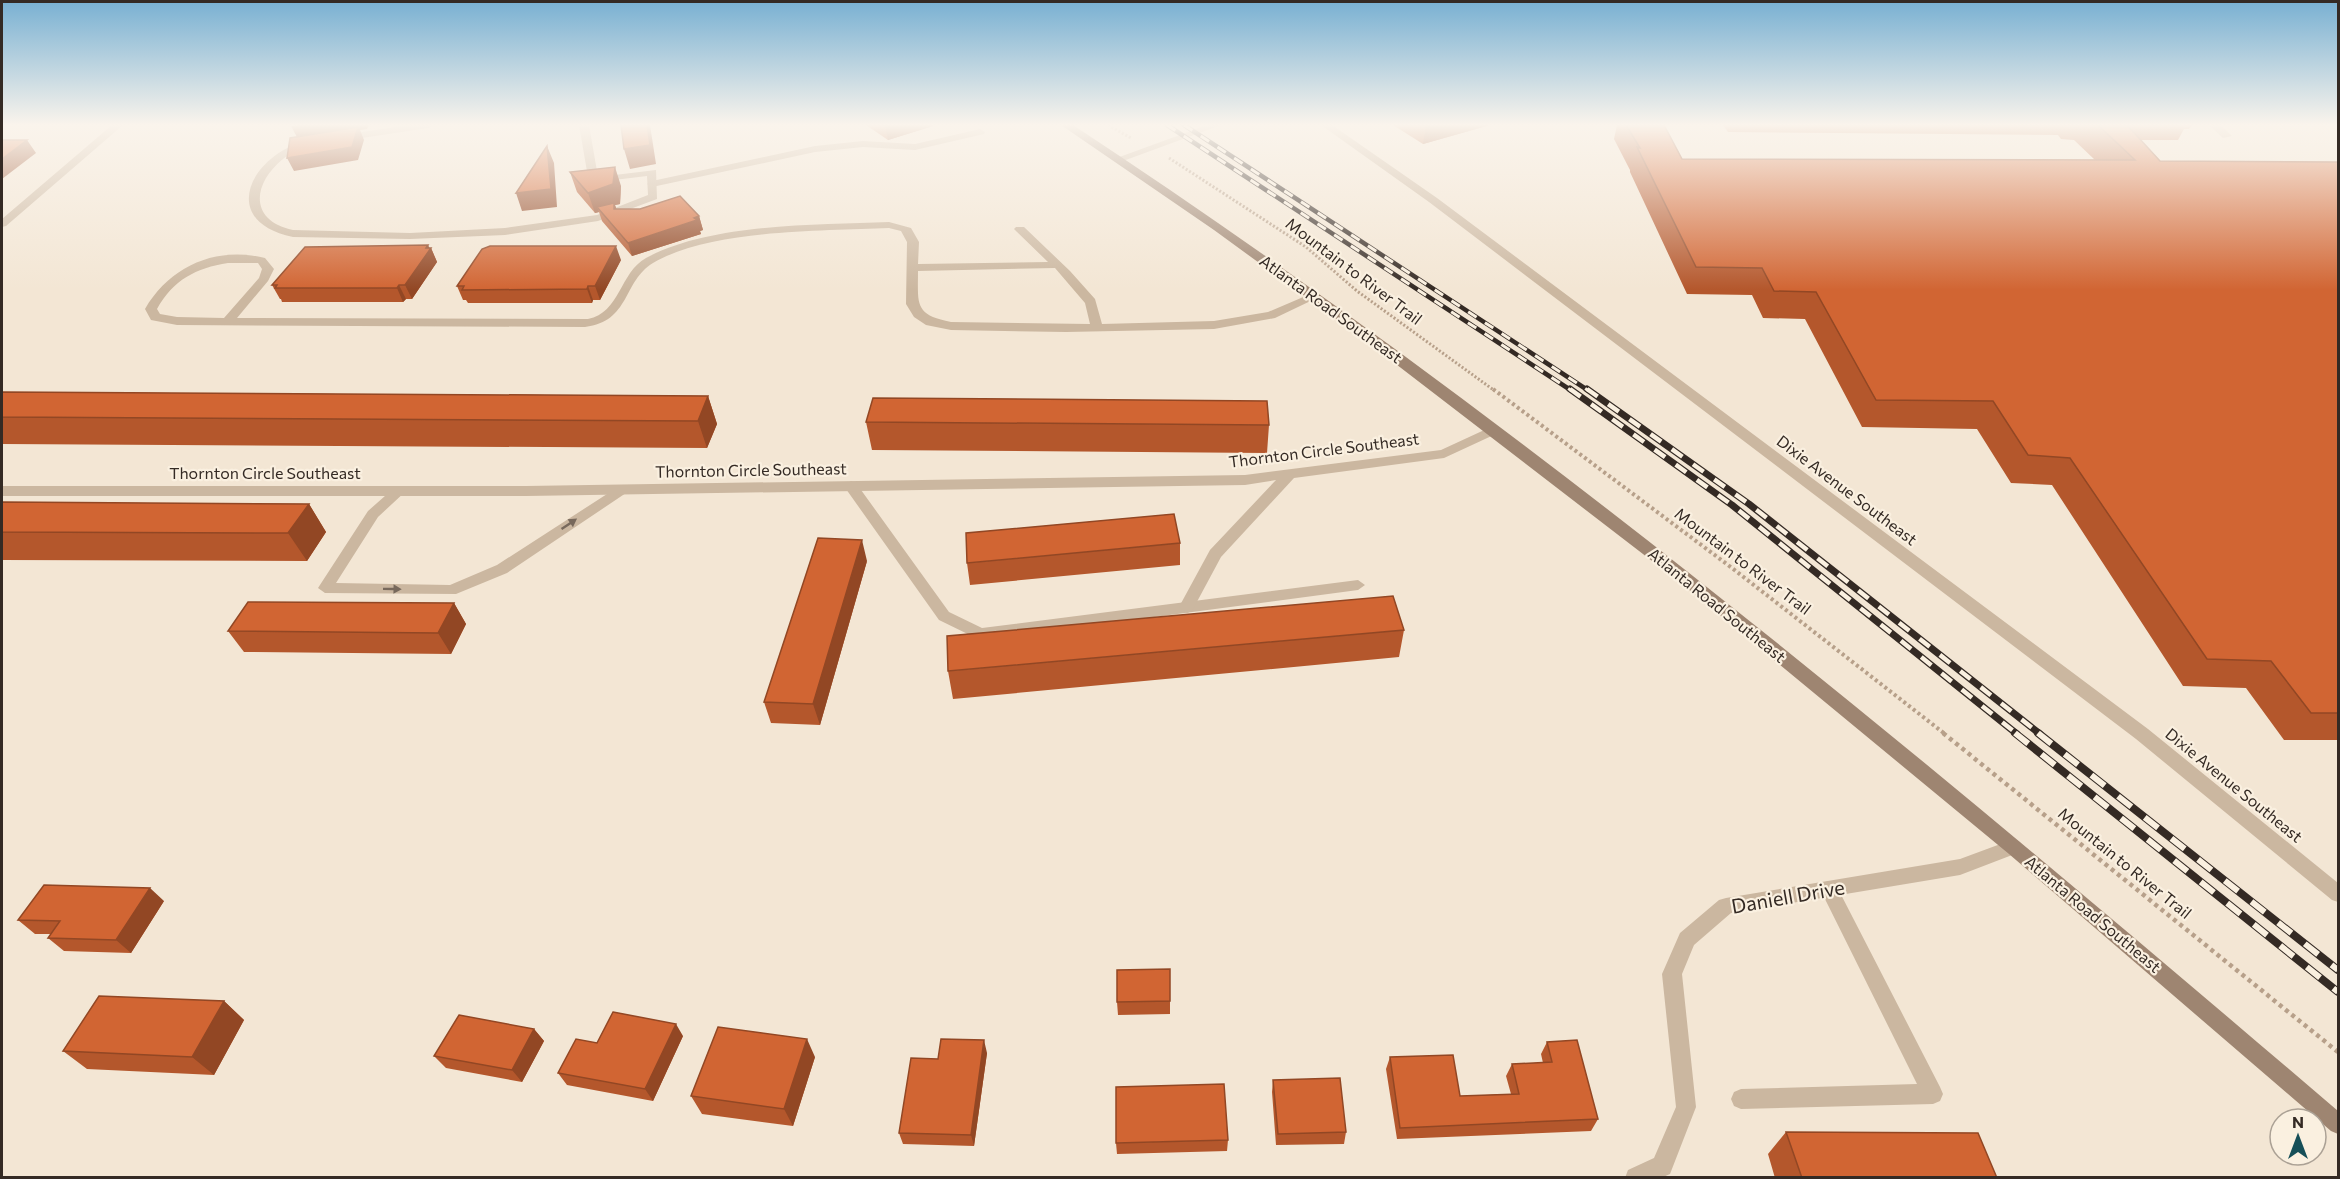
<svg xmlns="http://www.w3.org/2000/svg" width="2340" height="1179" font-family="Commissioner,sans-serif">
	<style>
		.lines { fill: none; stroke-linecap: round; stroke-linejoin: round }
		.path-far2 { stroke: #b7a08a; stroke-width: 3; stroke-dasharray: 2 2; stroke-linecap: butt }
		.path-far1 { stroke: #b7a08a; stroke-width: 4; stroke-dasharray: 3 3; stroke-linecap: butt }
		.path { stroke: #b7a08a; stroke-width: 4.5; stroke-dasharray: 4 4; stroke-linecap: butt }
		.lane { fill: #cbb7a0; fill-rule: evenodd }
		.street { fill: #cbb7a0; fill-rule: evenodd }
		.secondary { fill: #9e8571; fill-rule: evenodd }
		.rail-far2-casing { stroke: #342a24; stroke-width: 4.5 }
		.rail-far1-casing { stroke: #342a24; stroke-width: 7 }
		.rail-casing { stroke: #342a24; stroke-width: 8 }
		.rail-far2 { stroke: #faf0e0; stroke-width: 3; stroke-dasharray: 10; stroke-linecap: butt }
		.rail-far1 { stroke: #faf0e0; stroke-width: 4.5; stroke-dasharray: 13; stroke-linecap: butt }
		.rail { stroke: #faf0e0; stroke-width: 6; stroke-dasharray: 17; stroke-linecap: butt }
		.wall { fill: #b4572c }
		.shaded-wall { fill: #924724 }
		.building { fill: #d16533; stroke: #924724; stroke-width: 1.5 }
		.oneway { fill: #78695c }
		.labels { text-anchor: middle; stroke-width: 4.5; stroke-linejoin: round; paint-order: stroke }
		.street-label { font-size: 16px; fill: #342a24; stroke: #faf0e0 }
		.near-street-label { font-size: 20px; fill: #342a24; stroke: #faf0e0 }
	</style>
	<rect width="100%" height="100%" fill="#f3e6d4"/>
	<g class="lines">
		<path class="path-far2" d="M 1108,125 L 1131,138
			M 1169,158 L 1306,247 L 1357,291 L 1495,391"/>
		<path class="path-far1" d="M 1493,389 L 1732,568 L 1945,734"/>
		<path class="path" d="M 1943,733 L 2338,1052"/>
		<path class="lane" d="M 2209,125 L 2220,125 L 2232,136 L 2223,138 Z
			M 980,129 L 985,132 L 984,134 L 915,150 L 863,147 L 815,152 L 652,187 L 647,184 L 652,181 L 815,146 L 863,141 L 915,144 Z
			M 889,222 L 911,228 L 919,242 L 918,264 L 1048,262 L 1014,229 L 1016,227 L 1024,227 L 1070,271 L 1095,299 L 1102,324 L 1214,321 L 1268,312 L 1315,292 L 1321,296 L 1275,318 L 1214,329 L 1066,332 L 951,330 L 926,325 L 914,317 L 906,304 L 907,242 L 901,231 L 889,228 C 822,231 711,229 653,263 C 622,282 631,321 585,327 L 177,325 L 151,320 L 145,309 C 170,266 216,246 265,258 L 274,269 L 268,281 L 237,318 L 588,319 C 620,313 620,272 646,258 C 711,223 816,225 889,222 ZM 228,263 L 258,263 L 262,269 L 259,278 L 224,318 L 177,317 L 160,314 L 157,309 C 173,280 196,268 228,263 ZM 1055,268 L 1085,303 L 1090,324 L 951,322 C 914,315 918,304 918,271 Z
			M 851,481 L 856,483 L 949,612 L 982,628 L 1358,580 L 1365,585 L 1358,590 L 980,640 L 939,620 L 846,489 L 844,486 Z
			M 621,485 L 628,490 L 626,493 L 507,573 L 456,594 L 325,593 L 318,588 L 368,511 L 394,488 L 399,486 L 406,491 L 378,517 L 336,583 L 450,585 L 497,565 Z
			M 1829,881 L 1835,883 L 1940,1087 L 1943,1094 L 1940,1101 L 1933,1104 L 1741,1109 L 1734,1106 L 1731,1099 L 1734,1092 L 1741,1089 L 1917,1084 L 1820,889 L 1823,883 Z"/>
		<path class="street" d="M 112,125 L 123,125 L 6,226 L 2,227 L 2,219 Z
			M 409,125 L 433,125 L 428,128 L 342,141 L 337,138 L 342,135 Z
			M 579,125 L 589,125 L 598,177 L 656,170 L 657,199 L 598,221 L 505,235 L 410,239 L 293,237 C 217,221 251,155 306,141 L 311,144 C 303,150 291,152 283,159 C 252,184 249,221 293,230 L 410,233 L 505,228 L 597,215 L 648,195 L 647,176 L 589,183 Z
			M 1207,125 L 1221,125 L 1123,161 L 1114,159 Z
			M 1321,125 L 1332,125 L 1437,198 L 2148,729 L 2338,883 L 2338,902 L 2332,900 L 2136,739 L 1429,202 Z
			M 1493,426 L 1500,430 L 1498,433 L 1444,458 L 1294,478 L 1221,557 L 1192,611 L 1187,613 L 1179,607 L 1210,550 L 1276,480 L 1245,485 L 526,496 L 2,496 L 2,486 L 526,486 L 1245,475 L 1441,450 Z
			M 2014,839 L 2020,842 L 2023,847 L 2020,852 L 1960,875 L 1731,913 L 1694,945 L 1682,974 L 1696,1107 L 1670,1174 L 1661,1178 L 1625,1178 L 1628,1170 L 1654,1158 L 1676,1107 L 1662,974 L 1680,933 L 1719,900 L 1726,898 L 1960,859 Z"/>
		<path class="secondary" d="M 1061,125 L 1073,125 C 1520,419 1932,764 2338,1111 L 2338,1134 L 2331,1131 L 2009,854 L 1682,584 L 1362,338 L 1214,230 Z"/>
		<defs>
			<path id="rail-far2" d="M 1167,125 L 1572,391
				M 1184,125 L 1589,391"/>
			<path id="rail-far1" d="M 1570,389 L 1732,505 L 2017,734
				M 1587,389 L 1749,504 L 2040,734"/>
			<path id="rail" d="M 2015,733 L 2338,992
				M 2038,733 L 2338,970"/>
		</defs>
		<use href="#rail-far2" class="rail-far2-casing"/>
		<use href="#rail-far1" class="rail-far1-casing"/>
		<use href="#rail" class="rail-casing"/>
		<use href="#rail-far2" class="rail-far2"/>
		<use href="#rail-far1" class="rail-far1"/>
		<use href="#rail" class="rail"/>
	</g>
	<path class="wall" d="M 866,125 L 933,125 L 933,126 L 888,140 Z
		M 1393,125 L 1490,125 L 1423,144 Z
		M 1617,125 L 1664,125 L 1682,159 L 2095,160 L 2074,140 L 2061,139 L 2058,135 L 1728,132 L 1723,125 L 2192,125 L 2189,129 L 2184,129 L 2178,140 L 2141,140 L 2160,161 L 2338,162 L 2338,740 L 2284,740 L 2246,688 L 2183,686 L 2052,485 L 2011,483 L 1977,429 L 1862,427 L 1805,319 L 1763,318 L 1752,295 L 1687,294 L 1630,172 L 1630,170 L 1614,139 Z
		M 570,172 L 621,186 L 620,204 L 615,205 L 616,209 L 699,216 L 703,230 L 700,231 L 701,234 L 632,256 L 602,221 L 599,212 L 595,213 L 577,192 Z
		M 429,248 L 431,248 L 437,262 L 412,299 L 406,299 L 403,302 L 282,302 L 281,299 L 280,299 L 272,285 Z
		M 621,260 L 600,300 L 593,300 L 592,303 L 468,303 L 466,300 L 463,300 L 457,286 Z
		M 2,392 L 708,396 L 717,424 L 707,448 L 2,444 Z
		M 866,422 L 1269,425 L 1267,453 L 872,450 Z
		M 2,502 L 309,504 L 326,532 L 307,561 L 2,560 Z
		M 1180,543 L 1180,565 L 970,585 L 967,563 Z
		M 867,561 L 820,725 L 771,723 L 764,702 Z
		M 454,603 L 466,624 L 451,654 L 244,652 L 228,631 Z
		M 1404,630 L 1399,657 L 953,699 L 948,671 Z
		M 164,901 L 131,953 L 64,951 L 48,938 L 51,934 L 35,934 L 18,920 Z
		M 1170,969 L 1170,1014 L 1118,1015 L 1117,1002 Z
		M 224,1001 L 244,1020 L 214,1075 L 87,1069 L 63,1051 Z
		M 534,1029 L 544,1041 L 522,1082 L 446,1068 L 434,1056 Z
		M 683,1036 L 653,1101 L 567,1085 L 558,1073 L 597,1043 Z
		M 1547,1042 L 1598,1119 L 1591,1131 L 1397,1139 L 1386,1069 L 1390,1057 L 1460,1096 L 1511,1094 L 1506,1076 L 1512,1064 L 1543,1063 L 1541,1054 Z
		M 987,1053 L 974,1146 L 903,1144 L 899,1133 L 938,1059 Z
		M 815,1057 L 793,1126 L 702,1114 L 691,1096 Z
		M 1273,1080 L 1346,1132 L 1344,1144 L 1276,1145 L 1272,1092 Z
		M 1786,1132 L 1997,1178 L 1775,1178 L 1768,1154 Z
		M 1228,1140 L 1227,1151 L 1117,1154 L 1116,1143 Z"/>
	<path class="shaded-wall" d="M 299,125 L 369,125 L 367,129 L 360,130 L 364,140 L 358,160 L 294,171 L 287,158 L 298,139 L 291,126 Z
		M 647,125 L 650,125 L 656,164 L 630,169 L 624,149 Z
		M 885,125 L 933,125 L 933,126 L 888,140 Z
		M 1426,125 L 1490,125 L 1423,144 Z
		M 27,140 L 36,153 L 2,179 L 2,159 Z
		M 547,146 L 554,163 L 557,207 L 522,211 L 516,193 Z
		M 615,167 L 621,186 L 620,204 L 615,205 L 619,216 L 597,207 L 599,212 L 595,213 L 588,193 Z
		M 699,216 L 703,230 L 700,231 L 701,234 L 632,256 L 628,243 Z
		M 428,245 L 430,249 L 431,248 L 437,262 L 412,299 L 405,285 Z
		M 616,246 L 621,260 L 600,300 L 595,286 Z
		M 399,285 L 406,299 L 403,302 L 397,288 Z
		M 588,286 L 593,300 L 592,303 L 587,289 Z
		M 708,396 L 717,424 L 707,448 L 698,421 Z
		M 309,504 L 326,532 L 307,561 L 288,533 Z
		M 862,540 L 867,561 L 820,725 L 813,704 Z
		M 454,603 L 466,624 L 451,654 L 438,633 Z
		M 150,888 L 164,901 L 131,953 L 116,940 Z
		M 224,1001 L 244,1020 L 214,1075 L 192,1057 Z
		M 676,1024 L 683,1036 L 653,1101 L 645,1089 Z
		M 534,1029 L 544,1041 L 522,1082 L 512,1070 Z
		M 807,1039 L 815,1057 L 793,1126 L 784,1109 Z
		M 984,1040 L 987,1053 L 974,1146 L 971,1135 Z"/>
	<path class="building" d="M 621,125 L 647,125 L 650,145 L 624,149 Z
		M 1626,125 L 1664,125 L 1682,159 L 2135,160 L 2098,125 L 2127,125 L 2160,161 L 2338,162 L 2338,713 L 2311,713 L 2271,661 L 2207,659 L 2070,458 L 2028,455 L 1993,401 L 1876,400 L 1816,292 L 1774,291 L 1762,268 L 1696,267 L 1637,147 L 1640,148 Z
		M 358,127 L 352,147 L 287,158 L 290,138 Z
		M 2,140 L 27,140 L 2,159 Z
		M 547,146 L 551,189 L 516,193 Z
		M 615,167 L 613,184 L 588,193 L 570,172 Z
		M 680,196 L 699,216 L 694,218 L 697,220 L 628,243 L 597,207 L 614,203 L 614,209 L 640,209 Z
		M 428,245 L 426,248 L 431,248 L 405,285 L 399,285 L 397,288 L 275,288 L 277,285 L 272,285 L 305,247 Z
		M 490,246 L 616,246 L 595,286 L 588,286 L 587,289 L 462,290 L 464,286 L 457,286 L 482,249 Z
		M 2,392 L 708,396 L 698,421 L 2,417 Z
		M 873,398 L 1267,401 L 1269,425 L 866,422 Z
		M 2,502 L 309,504 L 288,533 L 2,532 Z
		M 1174,514 L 1180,543 L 967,563 L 966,533 Z
		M 818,538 L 862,540 L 813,704 L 764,702 Z
		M 1393,596 L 1404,630 L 948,671 L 947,636 Z
		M 248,602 L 454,603 L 438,633 L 228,631 Z
		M 44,885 L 150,888 L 116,940 L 48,938 L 60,921 L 18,920 Z
		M 1170,969 L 1170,1001 L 1117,1002 L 1117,970 Z
		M 99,996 L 224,1001 L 192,1057 L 63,1051 Z
		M 613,1012 L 676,1024 L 645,1089 L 558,1073 L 576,1039 L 597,1043 Z
		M 459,1015 L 534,1029 L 512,1070 L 434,1056 Z
		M 718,1027 L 807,1039 L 784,1109 L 691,1096 Z
		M 941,1039 L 984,1040 L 971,1135 L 899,1133 L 911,1058 L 938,1059 Z
		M 1577,1040 L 1598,1119 L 1400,1128 L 1390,1057 L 1453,1055 L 1460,1096 L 1519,1094 L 1512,1064 L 1552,1062 L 1547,1042 Z
		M 1340,1078 L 1346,1132 L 1278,1134 L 1273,1080 Z
		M 1224,1084 L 1228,1140 L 1116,1143 L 1116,1087 Z
		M 1786,1132 L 1978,1133 L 1997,1178 L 1802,1178 Z"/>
	<defs><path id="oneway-solid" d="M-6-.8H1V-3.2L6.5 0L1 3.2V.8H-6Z" transform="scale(1.5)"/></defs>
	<g class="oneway">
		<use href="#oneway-solid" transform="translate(569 524) rotate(-34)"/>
		<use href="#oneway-solid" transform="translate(392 589) rotate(1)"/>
	</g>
	<linearGradient id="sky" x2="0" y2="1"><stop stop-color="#78b0d2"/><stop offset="0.43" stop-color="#faf4ec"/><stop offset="1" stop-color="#faf4ec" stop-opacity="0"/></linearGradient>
	<rect width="2340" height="290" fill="url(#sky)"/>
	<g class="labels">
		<g class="street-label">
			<text transform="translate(1354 271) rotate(37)" y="6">Mountain to River Trail</text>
			<text transform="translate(1331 309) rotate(36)" y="6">Atlanta Road Southeast</text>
			<text transform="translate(1324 450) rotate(-7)" y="6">Thornton Circle Southeast</text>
			<text transform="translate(751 470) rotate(-1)" y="6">Thornton Circle Southeast</text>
			<text x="265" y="479">Thornton Circle Southeast</text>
			<text transform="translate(1847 490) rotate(37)" y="6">Dixie Avenue Southeast</text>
			<text transform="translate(1743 561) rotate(37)" y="6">Mountain to River Trail</text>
			<text transform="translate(1717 605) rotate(39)" y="6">Atlanta Road Southeast</text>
			<text transform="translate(2234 785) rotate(39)" y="6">Dixie Avenue Southeast</text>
			<text transform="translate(2125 863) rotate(39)" y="6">Mountain to River Trail</text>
			<text transform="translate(2093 914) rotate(40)" y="6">Atlanta Road Southeast</text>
		</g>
		<g class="near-street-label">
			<text transform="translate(1788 897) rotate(-10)" y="7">Daniell Drive</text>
		</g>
	</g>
	<rect width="2340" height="1179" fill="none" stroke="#342a24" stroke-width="6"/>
	<g transform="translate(2298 1137)"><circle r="28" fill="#faf0e0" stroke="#aba195" stroke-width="1.5"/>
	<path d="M0-4.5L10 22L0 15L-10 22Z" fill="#164f58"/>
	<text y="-9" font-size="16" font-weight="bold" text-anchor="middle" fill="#342a24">N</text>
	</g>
</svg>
